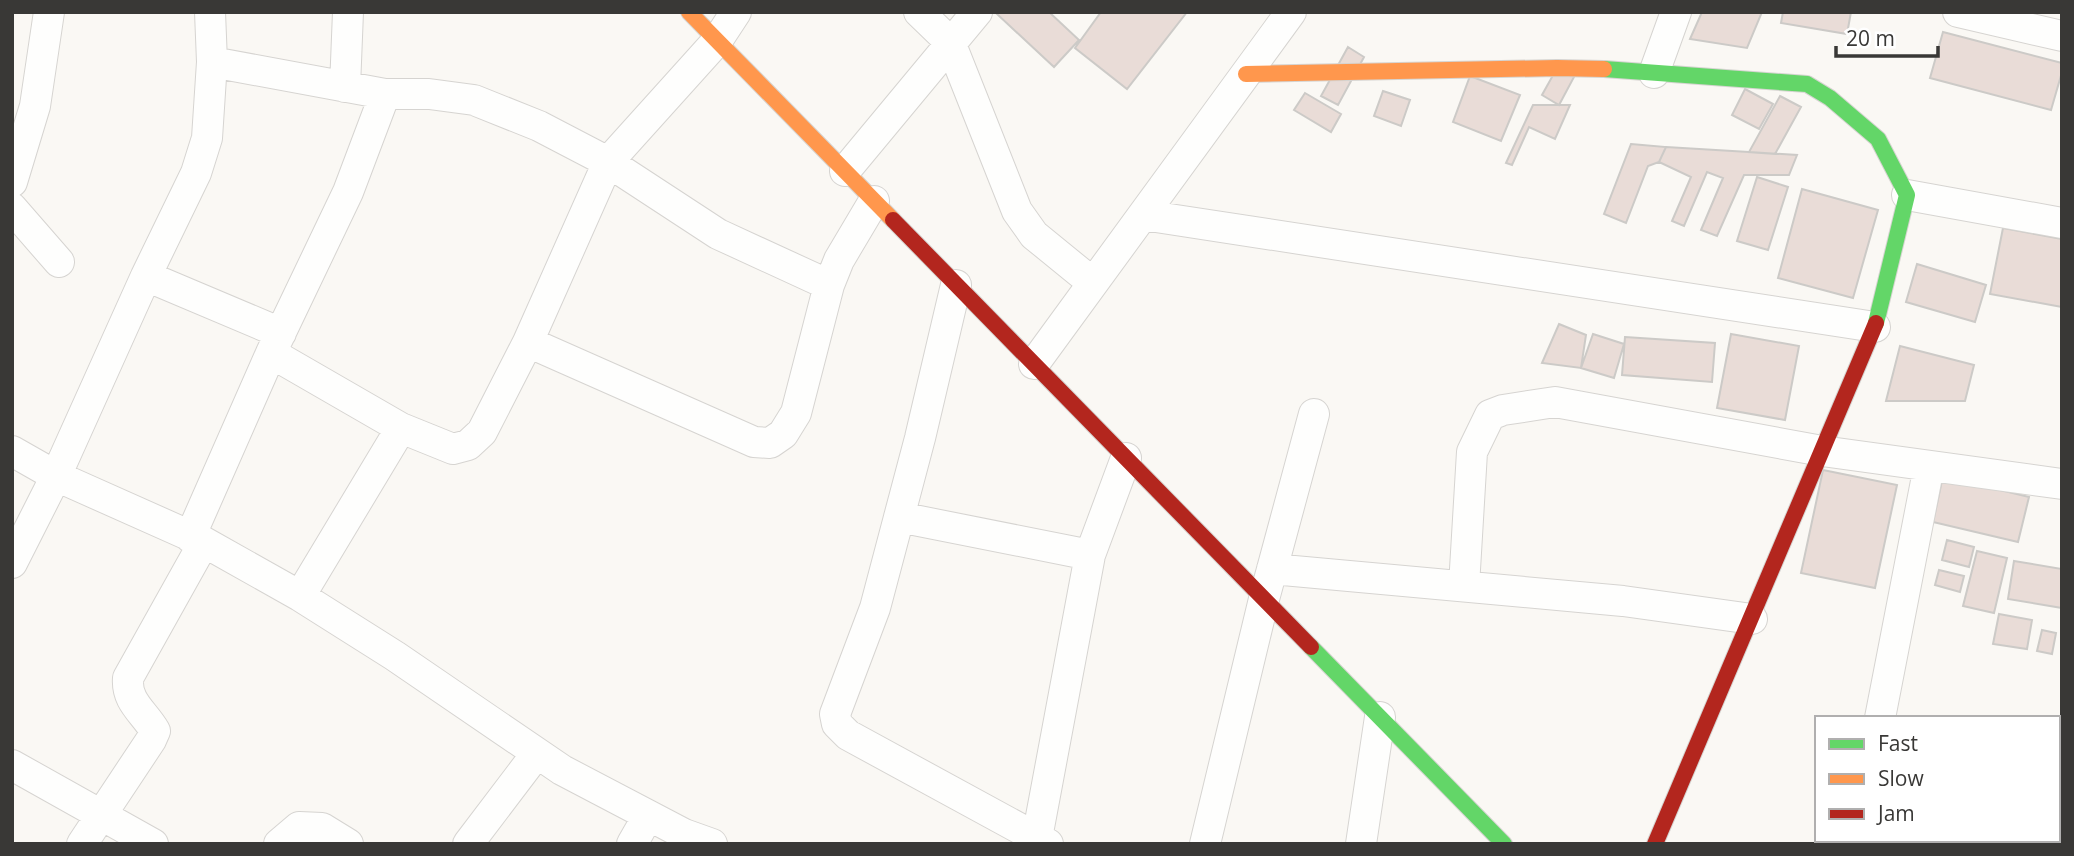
<svg xmlns="http://www.w3.org/2000/svg" width="2074" height="856" font-family="'Open Sans',sans-serif">
	<style>
		.building { fill: #e9dcd7; stroke: #cccac7; stroke-width: 2 }
		.lines { fill: none; stroke-linecap: round; stroke-linejoin: round }
		.street-casing { stroke: #d6d4d1; stroke-width: 32 }
		.fast-casing { stroke: #d6d4d1; stroke-width: 18 }
		.slow-casing { stroke: #d6d4d1; stroke-width: 18 }
		.jam-casing { stroke: #d6d4d1; stroke-width: 18 }
		.street { stroke: #fefefd; stroke-width: 30 }
		.fast { stroke: #63d668; stroke-width: 16 }
		.slow { stroke: #ff974d; stroke-width: 16 }
		.jam { stroke: #b3261e; stroke-width: 16 }
	</style>
	<rect width="100%" height="100%" fill="#faf8f4"/>
	<path class="building" d="M 999,12 L 1049,12 L 1079,40 L 1054,67 L 997,14 Z
		M 1101,12 L 1187,12 L 1127,89 L 1075,48 Z
		M 1702,12 L 1762,12 L 1747,48 L 1690,39 Z
		M 1783,12 L 1851,12 L 1847,34 L 1781,23 Z
		M 1943,32 L 2062,63 L 2062,72 L 2051,110 L 1930,78 Z
		M 1348,47 L 1364,57 L 1338,105 L 1321,96 Z
		M 1557,68 L 1574,77 L 1559,105 L 1542,95 Z
		M 1470,76 L 1520,95 L 1501,141 L 1453,122 Z
		M 1745,89 L 1773,104 L 1759,129 L 1732,115 Z
		M 1383,91 L 1410,100 L 1401,126 L 1374,116 Z
		M 1305,93 L 1341,114 L 1331,132 L 1294,110 Z
		M 1780,96 L 1801,107 L 1775,154 L 1749,152 Z
		M 1533,105 L 1570,105 L 1555,139 L 1529,127 L 1512,165 L 1506,163 Z
		M 1631,144 L 1666,147 L 1659,162 L 1648,166 L 1626,223 L 1604,214 Z
		M 1666,147 L 1749,152 L 1797,155 L 1789,175 L 1744,175 L 1717,236 L 1701,230 L 1723,178 L 1707,172 L 1684,226 L 1672,221 L 1691,177 L 1659,162 Z
		M 1757,177 L 1788,187 L 1768,250 L 1737,241 Z
		M 1802,189 L 1878,210 L 1853,298 L 1778,278 Z
		M 2003,228 L 2062,239 L 2062,307 L 1990,294 Z
		M 1917,264 L 1986,285 L 1975,322 L 1906,302 Z
		M 1559,324 L 1586,335 L 1581,368 L 1542,363 Z
		M 1593,334 L 1624,344 L 1614,378 L 1581,368 Z
		M 1731,334 L 1799,346 L 1785,420 L 1717,408 Z
		M 1625,337 L 1715,343 L 1712,382 L 1622,375 Z
		M 1900,346 L 1974,365 L 1965,401 L 1886,401 Z
		M 1823,470 L 1897,485 L 1875,588 L 1801,573 Z
		M 1943,476 L 2029,497 L 2018,542 L 1933,522 Z
		M 1947,540 L 1974,547 L 1969,567 L 1942,560 Z
		M 1977,551 L 2007,558 L 1994,613 L 1963,606 Z
		M 2014,561 L 2062,569 L 2062,608 L 2008,599 Z
		M 1939,570 L 1964,576 L 1960,592 L 1935,585 Z
		M 1999,614 L 2032,620 L 2027,649 L 1993,644 Z
		M 2042,630 L 2056,633 L 2052,654 L 2037,651 Z"/>
	<g class="lines">
		<defs>
			<path id="street" d="M 919,12 L 950,42 L 1017,211 L 1034,235 L 1093,283
				M 1958,12 L 2062,36
				M 212,62 L 385,94 L 429,94 L 474,100 L 539,126 L 608,162 L 718,234 L 829,285
				M 1654,73 L 1676,12
				M 345,87 L 348,12
				M 845,171 L 977,12
				M 12,182 L 35,106 L 49,12
				M 1907,195 L 2062,223
				M 12,208 L 59,262
				M 1143,215 L 1875,327
				M 146,276 L 281,333
				M 956,285 L 920,438 L 875,608 L 835,714 L 837,724 L 848,735 L 1048,844
				M 528,342 L 754,442 L 770,443 L 783,434 L 796,413 L 829,285 L 839,260 L 874,201
				M 271,353 L 401,428
				M 1034,364 L 1291,12
				M 12,451 L 56,476 L 204,542 L 300,596 L 395,656 L 562,770 L 684,834 L 712,844
				M 899,517 L 1090,555
				M 190,537 L 271,353 L 348,192 L 385,94
				M 12,563 L 56,476 L 146,276 L 196,173 L 207,138 L 212,62 L 210,12
				M 1272,569 L 1623,601 L 1752,619
				M 1464,586 L 1472,452 L 1490,415 L 1503,410 L 1555,402 L 1822,451 L 2062,484
				M 300,596 L 401,428 L 453,449 L 468,445 L 482,432 L 528,342 L 608,162 L 717,41 L 736,12
				M 1880,718 L 1929,466
				M 12,765 L 153,844
				M 1037,838 L 1090,555 L 1126,458
				M 82,844 L 151,740 L 155,731 C 144,712 126,702 128,678 L 204,542
				M 279,844 L 299,827 L 322,828 L 348,844
				M 468,844 L 537,753
				M 632,844 L 648,816
				M 1205,844 L 1264,599 L 1314,414
				M 1361,844 L 1380,717
				M 1856,844 L 1857,840"/>
			<path id="fast" d="M 1604,69 L 1807,84 L 1830,98 L 1878,139 L 1907,195 L 1876,323
				M 1311,647 L 1504,844"/>
			<path id="slow" d="M 689,12 L 893,220
				M 1246,74 L 1557,68 L 1604,69"/>
			<path id="jam" d="M 893,220 L 1311,647
				M 1655,844 L 1876,323
				M 2030,844 L 2039,840"/>
		</defs>
		<use href="#street" class="street-casing"/>
		<use href="#fast" class="fast-casing"/>
		<use href="#slow" class="slow-casing"/>
		<use href="#jam" class="jam-casing"/>
		<use href="#street" class="street"/>
		<use href="#fast" class="fast"/>
		<use href="#slow" class="slow"/>
		<use href="#jam" class="jam"/>
	</g>
	<rect width="2074" height="856" fill="none" stroke="#393836" stroke-width="28"/>
	<rect x="1815" y="716" width="245" height="126" fill="#ffffff" stroke="#b0afaf" stroke-width="2"/>
	<rect x="1829" y="739" width="35" height="10" fill="#63d668" stroke="#b0afaf" stroke-width="2"/>
	<text x="1878" y="751" font-size="21" fill="#393836">Fast</text>
	<rect x="1829" y="774" width="35" height="10" fill="#ff974d" stroke="#b0afaf" stroke-width="2"/>
	<text x="1878" y="786" font-size="21" fill="#393836">Slow</text>
	<rect x="1829" y="809" width="35" height="10" fill="#b3261e" stroke="#b0afaf" stroke-width="2"/>
	<text x="1878" y="821" font-size="21" fill="#393836">Jam</text>
	<path d="M1836 46v10h102v-10" fill="none" stroke="#393836" stroke-width="3.5"/>
	<text x="1846" y="46" font-size="21" fill="#393836" stroke="#ffffff" stroke-width="5" paint-order="stroke">20 m</text>
</svg>
